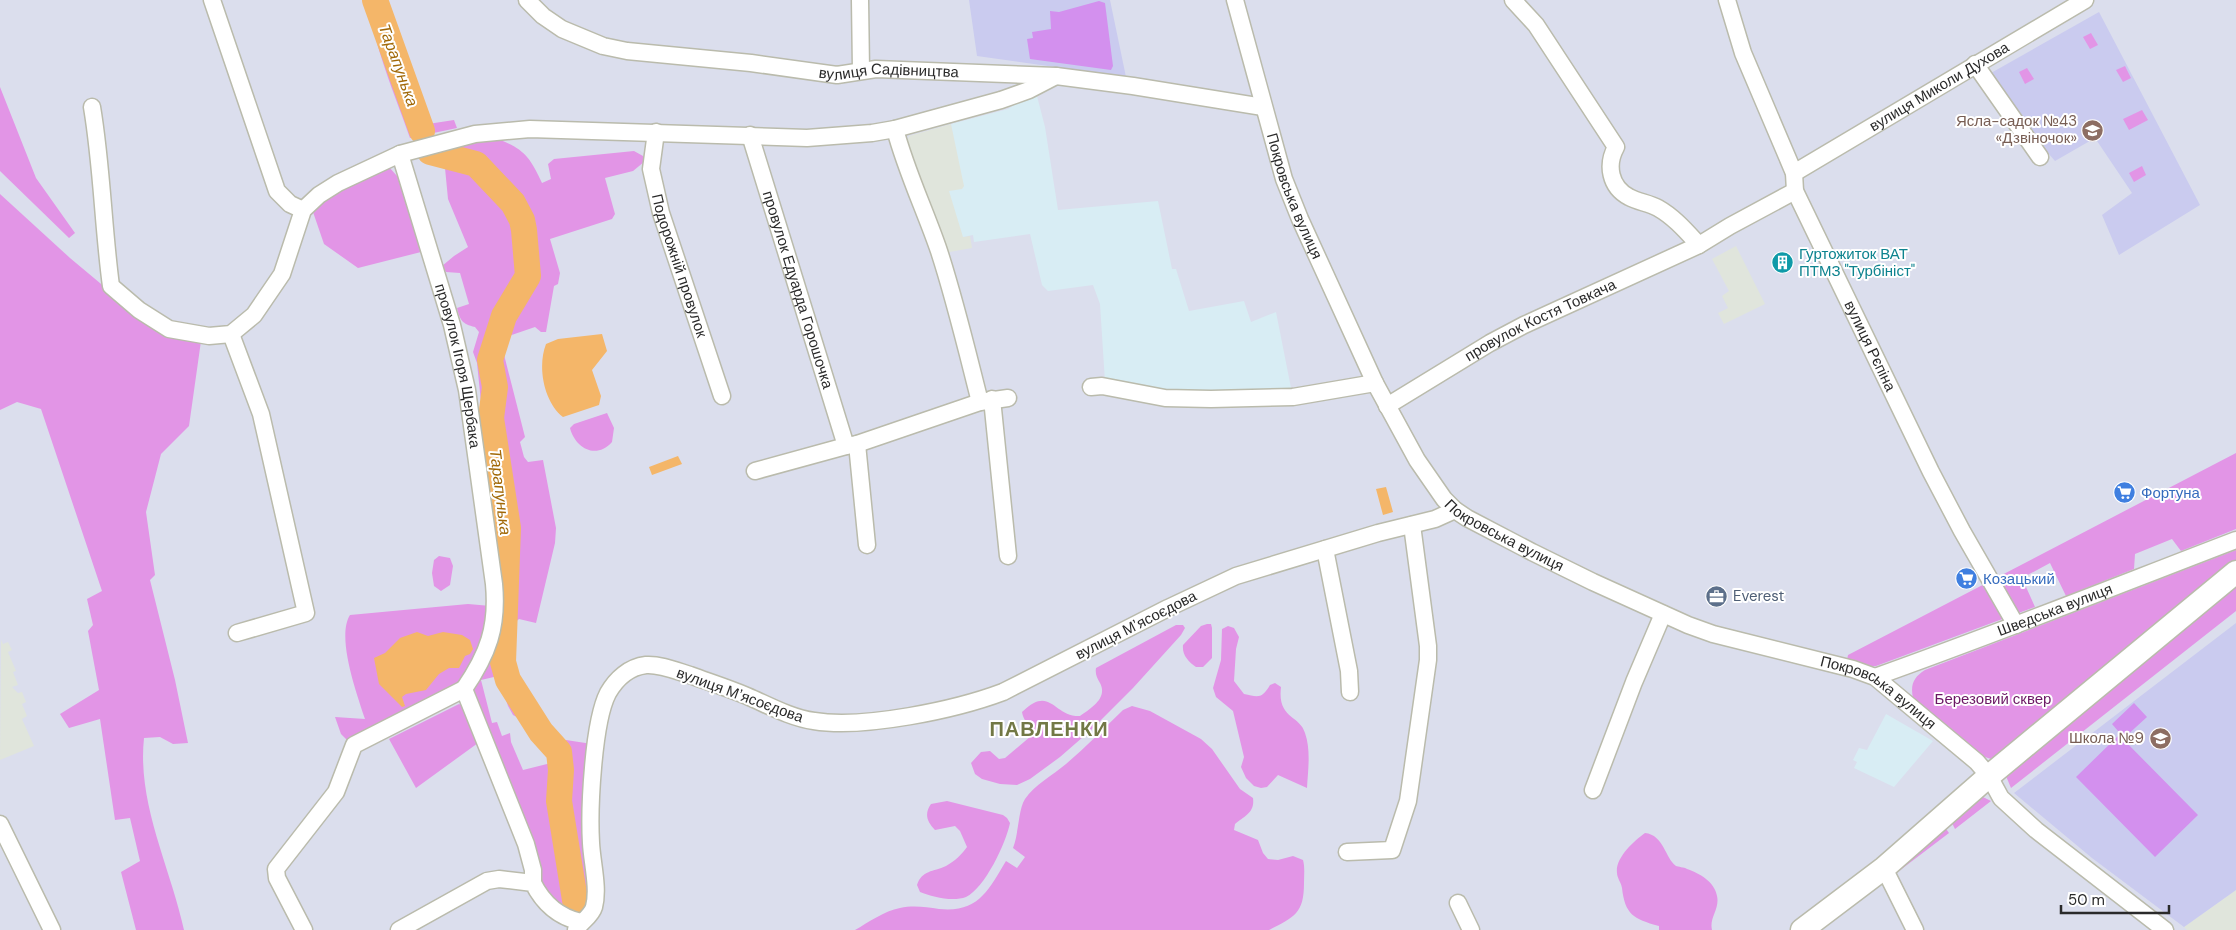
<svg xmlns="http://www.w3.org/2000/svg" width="2236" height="930" font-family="'DM Sans',sans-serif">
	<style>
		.industrial { fill: #e0e5dc }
		.education { fill: #cacbef }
		.medical { fill: #d8edf4 }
		.green { fill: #e295e6; fill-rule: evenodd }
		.pitch { fill: #d390ee }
		.water { fill: #f4b669 }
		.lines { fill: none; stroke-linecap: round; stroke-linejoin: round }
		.river { stroke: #f4b669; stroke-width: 26 }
		.street-casing { stroke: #babbac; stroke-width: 19 }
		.secondary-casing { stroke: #babbac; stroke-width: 25 }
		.street { stroke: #fff; stroke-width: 16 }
		.secondary { stroke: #fff; stroke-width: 22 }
		.labels { text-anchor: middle; stroke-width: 4; stroke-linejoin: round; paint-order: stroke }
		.street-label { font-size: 15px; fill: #2a2a2a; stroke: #fff }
		.education-label { font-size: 15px; fill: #785e54; stroke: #fff; text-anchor: end }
		.culture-label { font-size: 15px; fill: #0d838f; stroke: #fff; text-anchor: start }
		.shop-label { font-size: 15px; fill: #366cbe; stroke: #fff; text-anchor: start }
		.service-label { font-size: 15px; fill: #4e5e75; stroke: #fff; text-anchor: start }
		.park-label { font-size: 15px; fill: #6b1764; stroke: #fff }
		.water-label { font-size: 16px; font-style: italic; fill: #a16807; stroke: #fff }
		.district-label { font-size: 20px; font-weight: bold; letter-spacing: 1px; fill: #727845; stroke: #fff }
	</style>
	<rect width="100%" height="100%" fill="#dbdeed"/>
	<path class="industrial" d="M 951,124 L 953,132 L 972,124 L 963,237 L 970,236 L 972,248 L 944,253 L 906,145 L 909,136 Z
		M 1736,246 L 1765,304 L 1724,324 L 1718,313 L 1728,308 L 1722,296 L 1729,291 L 1712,259 Z
		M 1,640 L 3,644 L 8,642 L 12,650 L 8,652 L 16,671 L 13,672 L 18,685 L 12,687 L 18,693 L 22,692 L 26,702 L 22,704 L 27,716 L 22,719 L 34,746 L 0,760 Z
		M 2236,890 L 2236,930 L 2187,930 L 2184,927 Z"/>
	<path class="education" d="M 969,0 L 1110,0 L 1126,77 L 977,56 Z
		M 2099,12 L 2200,205 L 2119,255 L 2102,215 L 2132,193 L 2095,138 L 2055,161 L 2048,153 L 2044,155 L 1991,73 Z
		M 2236,623 L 2236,890 L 2184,927 L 2092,858 L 2014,793 Z"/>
	<path class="medical" d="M 1037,96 L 1045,127 L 1058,210 L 1158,201 L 1172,269 L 1176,269 L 1189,311 L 1244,301 L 1251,322 L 1276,312 L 1292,393 L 1211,394 L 1136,387 L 1105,382 L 1100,304 L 1093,285 L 1048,291 L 1042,285 L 1030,234 L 974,242 L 973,235 L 963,237 L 949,191 L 962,189 L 964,186 L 951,124 L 1008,109 L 1017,103 Z
		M 1886,714 L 1933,741 L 1894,787 L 1854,768 L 1857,762 L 1853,760 L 1859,748 L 1867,750 Z"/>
	<path class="green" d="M 369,0 L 382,0 L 428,124 L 454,120 L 457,128 L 410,138 C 396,97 372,43 369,0 Z
		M 2091,33 L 2098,45 L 2090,49 L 2083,37 Z
		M 2125,66 L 2131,78 L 2123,82 L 2116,70 Z
		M 2027,68 L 2034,79 L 2025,84 L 2019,72 Z
		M 0,87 L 36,178 L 75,233 L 69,238 L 0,171 Z
		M 2142,110 L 2148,120 L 2129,130 L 2123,119 Z
		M 493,137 C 522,148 529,154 542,183 L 551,179 L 548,164 L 554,159 L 634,151 L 643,156 L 644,162 L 633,171 L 605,178 L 615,214 L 612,219 L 550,239 L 560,273 L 558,284 L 554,286 L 546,332 L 541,332 L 535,327 L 500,339 L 525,437 L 520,442 L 524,457 L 528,462 L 543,460 L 556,528 L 555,543 L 536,623 L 519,619 C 501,632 516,678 520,696 L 526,696 L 529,708 L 538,721 L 536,723 L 549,735 L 566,744 L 566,740 L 592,744 L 590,898 L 584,912 L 576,913 L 551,900 L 540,880 L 521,812 L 474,694 C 473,681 484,673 489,661 L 500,570 L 497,512 L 485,441 L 477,363 L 473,352 L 479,332 L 475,327 C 462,324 460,320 457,308 L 469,304 L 460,273 L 446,272 L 442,266 L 454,256 L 468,247 L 448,199 L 445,168 L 451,154 L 462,143 ZM 498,676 L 508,706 L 513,715 L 526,722 L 541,739 L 556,751 L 555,762 L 523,770 L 511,742 L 510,733 L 502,736 L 497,722 L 492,723 L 481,680 Z
		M 388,166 L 398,177 L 421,252 L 358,268 L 324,244 L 313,212 L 325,199 Z
		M 2142,166 L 2146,175 L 2134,182 L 2129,173 Z
		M 0,194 L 70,258 L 149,324 L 201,341 L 189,426 L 161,454 L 146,512 L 155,575 L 150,580 L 175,680 L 188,743 L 173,744 L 160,737 L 144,738 C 137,804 170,866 184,930 L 136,930 L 121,872 L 140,861 L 130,818 L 115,820 L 100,719 L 69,728 L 60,714 L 99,690 L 88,631 L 93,625 L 87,599 L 102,591 L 41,409 L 17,402 L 0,410 Z
		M 607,413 L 614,428 L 612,442 C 596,460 575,448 570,428 L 574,424 Z
		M 2236,453 L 2236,529 L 2181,551 L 2172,539 L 2135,554 L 2134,569 L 2066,596 L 2050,563 L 2022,578 L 2035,607 L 1876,666 L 1867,666 L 1847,660 L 1848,655 Z
		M 2236,550 L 2236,563 L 1994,760 L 1985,757 L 1913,698 C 1910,684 1914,677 1925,670 Z
		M 439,556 L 450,558 L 453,566 L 450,585 L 441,591 L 434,586 L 432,573 L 434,560 Z
		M 2236,584 L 2236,611 L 2011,788 L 2006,776 Z
		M 468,604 L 491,606 L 486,637 L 461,686 L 350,743 L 341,734 L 335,717 L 365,719 C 357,694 336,637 350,615 Z
		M 1207,624 L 1211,624 L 1212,628 L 1212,658 L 1203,667 L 1196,667 C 1188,661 1182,655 1183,645 L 1201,626 Z
		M 1176,625 L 1183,625 L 1185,628 L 1181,635 L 1133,688 L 1091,730 L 1060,757 L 1030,779 L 1017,785 L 1000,784 L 982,779 L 975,774 L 971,763 L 981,752 L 990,751 L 999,759 L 1005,758 L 1031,736 C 1032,727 1023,721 1022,712 C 1051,684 1053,717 1080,716 C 1091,708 1108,698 1100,683 C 1097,678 1095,674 1096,668 Z
		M 1228,626 L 1234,628 L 1239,637 L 1236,649 L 1234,681 L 1244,694 C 1258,697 1262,699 1270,685 L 1275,683 L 1281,687 C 1277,719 1300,715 1305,733 C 1311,750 1308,770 1307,788 L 1278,775 L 1267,787 L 1261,788 L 1254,786 L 1246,778 L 1241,767 L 1244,757 L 1233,711 L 1216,697 L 1213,688 L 1221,660 L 1222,629 Z
		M 459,704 L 464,706 L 478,743 L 416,788 L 389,739 Z
		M 1132,706 L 1150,711 L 1201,739 L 1212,749 L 1240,789 L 1253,798 C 1255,813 1244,816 1235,824 L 1234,830 L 1258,840 L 1263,853 L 1268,859 L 1278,860 L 1293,856 L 1303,860 C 1305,867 1304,876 1304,883 C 1304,914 1294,917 1269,930 L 855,930 C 869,922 884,911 900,908 C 913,905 926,907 939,909 C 978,913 988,891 1006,861 L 1017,868 L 1025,857 L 1013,848 C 1019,833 1018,810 1025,799 C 1034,785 1053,775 1066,764 C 1086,747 1104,728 1123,710 Z
		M 1981,796 L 1991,801 L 1955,829 L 1951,821 Z
		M 947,801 L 1003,815 L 1007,818 L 1010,823 C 1006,843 985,888 966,897 C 953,902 932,897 920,892 L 917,885 C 922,870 933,872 946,866 C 955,861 961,855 967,847 L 960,831 L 955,826 L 935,830 C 927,822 924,814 931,804 Z
		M 1944,826 L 1949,833 L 1899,871 L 1902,864 Z
		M 1645,833 C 1664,835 1665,858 1676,866 C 1678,867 1684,867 1687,869 C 1699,873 1715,882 1717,896 C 1720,909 1709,918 1712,930 L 1659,930 L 1659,926 C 1633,919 1625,914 1622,888 C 1621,882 1617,878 1617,873 C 1615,858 1634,841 1645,833 Z"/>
	<path class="pitch" d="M 1099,1 L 1105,3 L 1113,66 L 1111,70 L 1030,59 L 1027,39 L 1033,38 L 1032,32 L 1051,29 L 1050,11 L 1059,12 Z
		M 2134,703 L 2147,717 L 2124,738 L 2112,724 Z
		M 2119,735 L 2198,815 L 2155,857 L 2076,777 Z"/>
	<path class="water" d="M 602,334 L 607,351 L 592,370 L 601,396 L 599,405 L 563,417 C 544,402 537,367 546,344 L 558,339 Z
		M 678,456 L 682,464 L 652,475 L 649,467 Z
		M 1386,487 L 1393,512 L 1383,515 L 1376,489 Z
		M 417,632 L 428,636 L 443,632 L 462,635 L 470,640 L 473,649 L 470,654 L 465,656 L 459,668 L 449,668 L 439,674 L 426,690 L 406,694 L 402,697 L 405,706 L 402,707 L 379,684 L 374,658 L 385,653 L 400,638 Z"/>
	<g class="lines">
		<path class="river" d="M 375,0 L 422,131
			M 430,152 L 476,164 L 513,203 L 522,220 L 524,230 L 528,276 L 504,316 L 490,360 L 495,387 L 491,418 L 508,528 L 503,662 L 508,680 L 541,732 L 559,752 L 561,770 L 559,801 L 576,906"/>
		<defs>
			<g id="street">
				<path d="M 212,0 L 277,191 L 290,204 L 303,210"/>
				<path id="s1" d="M 527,0 L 543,16 L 562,29 L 603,46 L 627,51 L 751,63 L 837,75 L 876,69 L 1056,76 L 1133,86 L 1263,107"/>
				<path d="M 860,0 L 861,70"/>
				<path id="s2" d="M 1235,0 L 1284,179 L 1300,219 L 1375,383 L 1417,460 L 1444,499 L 1455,510 L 1467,518 L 1532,552 L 1593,582 L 1688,625 L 1713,634 L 1853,669 L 1875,677 L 1977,762 L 1989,776 L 2001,798 L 2036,830 L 2165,930"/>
				<path id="s3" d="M 1727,0 L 1743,53 L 1794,173 L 1795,191 L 1931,472 L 1962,531 L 2016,625"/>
				<path d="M 1975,64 L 2040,157"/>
				<path d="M 92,107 C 102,166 103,227 111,286 L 139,310 L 169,329 L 209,336 L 231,334 L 254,315 L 282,274 L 303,210 L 319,195 L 338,183 L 400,154 L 475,134 L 530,129 L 807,138 L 872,133 L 895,129 L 1001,100 L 1029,90 L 1056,76"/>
				<path d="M 895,129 C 906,171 925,210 939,251 C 955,300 967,351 980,402"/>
				<path id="s4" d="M 656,132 L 651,169 L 661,213 L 722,396"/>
				<path id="s5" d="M 750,135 L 846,446"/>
				<path id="s6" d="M 400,154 L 452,325 L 467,390 L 494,584 C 498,627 488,654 464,689"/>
				<path id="s7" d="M 1794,173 L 2085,0"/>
				<path d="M 1699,245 L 1730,226 L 1795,191"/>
				<path d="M 231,334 L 261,414 L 306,613 L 237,633"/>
				<path d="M 1091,387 L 1102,386 L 1165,398 L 1211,399 L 1293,397 L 1375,383"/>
				<path d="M 992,399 L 1008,556"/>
				<path id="s8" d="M 1387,406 L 1490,343 L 1524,325 L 1699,245 C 1686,231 1674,217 1658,208 C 1649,203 1638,202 1629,197 C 1610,187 1606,165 1616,147 L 1536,25 L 1513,0"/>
				<path d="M 857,444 L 980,402 L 1008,398"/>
				<path d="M 755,471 L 846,446 L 857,444 L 867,545"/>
				<path d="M 1325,549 L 1349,671 L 1350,692"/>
				<path id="s9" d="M 1875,677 C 1996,634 2116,586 2236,540"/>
				<path d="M 464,689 L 526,844 L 533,870 L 533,883"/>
				<path d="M 1593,790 L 1634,682 L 1663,614"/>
				<path d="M 0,824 L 52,930"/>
				<path d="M 1347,852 L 1392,850 L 1408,801 L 1428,660 L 1428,646 L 1412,525"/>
				<path d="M 1884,868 L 1915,930"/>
				<path d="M 1458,903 L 1471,930"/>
				<path d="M 304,930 L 277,878 L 276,869 L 336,792 L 354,745 L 464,689"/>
				<path d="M 399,930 L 487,881 L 499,879 L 533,883 C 543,903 558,917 581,922"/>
				<path d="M 576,930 C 581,921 591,917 594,907 C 599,888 592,863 591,843 C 589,809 593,722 608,693 C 616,679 629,667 646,665 C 660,664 677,671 690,675 C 709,682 728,688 747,696 C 768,705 791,718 814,721 C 864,729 955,710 1003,692 L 1168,608 L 1236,576 L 1378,533 L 1435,519 L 1455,510"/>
			</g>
			<path id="secondary" d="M 1802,930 L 1884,868 L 1989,776 L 2236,572"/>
		</defs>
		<use href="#street" class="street-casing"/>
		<use href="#secondary" class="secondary-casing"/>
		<use href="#street" class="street"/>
		<use href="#secondary" class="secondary"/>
	</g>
	<defs>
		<symbol id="school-disc" viewBox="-11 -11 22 22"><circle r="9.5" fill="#8d6e63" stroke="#fff"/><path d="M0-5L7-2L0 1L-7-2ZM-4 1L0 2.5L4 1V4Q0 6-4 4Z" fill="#fff"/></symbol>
		<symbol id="building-disc" viewBox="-11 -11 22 22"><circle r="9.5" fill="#0f9aa8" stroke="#fff"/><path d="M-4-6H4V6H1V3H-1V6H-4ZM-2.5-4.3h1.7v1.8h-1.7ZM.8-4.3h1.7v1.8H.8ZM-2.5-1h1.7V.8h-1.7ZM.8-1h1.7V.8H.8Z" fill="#fff"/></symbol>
		<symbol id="supermarket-disc" viewBox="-11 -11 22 22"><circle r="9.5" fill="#3f7fe0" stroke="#fff"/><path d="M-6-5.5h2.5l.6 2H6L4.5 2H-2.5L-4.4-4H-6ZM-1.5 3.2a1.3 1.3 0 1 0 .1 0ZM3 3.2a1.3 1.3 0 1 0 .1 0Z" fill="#fff"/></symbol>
		<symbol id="office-disc" viewBox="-11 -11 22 22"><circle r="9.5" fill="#5c6f8a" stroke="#fff"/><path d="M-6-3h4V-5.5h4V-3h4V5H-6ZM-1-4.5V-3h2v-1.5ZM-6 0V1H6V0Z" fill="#fff"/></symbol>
	</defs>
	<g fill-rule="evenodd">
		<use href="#school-disc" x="2080" y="118" width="25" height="25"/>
		<use href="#building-disc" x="1770" y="250" width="25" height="25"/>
		<use href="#supermarket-disc" x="2112" y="480" width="25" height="25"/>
		<use href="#supermarket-disc" x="1954" y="566" width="25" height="25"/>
		<use href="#office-disc" x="1704" y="584" width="25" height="25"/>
		<use href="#school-disc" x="2148" y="726" width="25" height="25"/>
	</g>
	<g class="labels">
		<g class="street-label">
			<text dy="5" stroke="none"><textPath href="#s1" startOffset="378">вулиця Садівництва</textPath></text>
			<text dy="5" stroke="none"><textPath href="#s7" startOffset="169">вулиця Миколи Духова</textPath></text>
			<text dy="5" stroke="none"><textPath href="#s2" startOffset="205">Покровська вулиця</textPath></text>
			<text dy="5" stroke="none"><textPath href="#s4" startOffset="138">Подорожній провулок</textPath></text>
			<text dy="5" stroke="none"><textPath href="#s5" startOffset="162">провулок Едуарда Горошочка</textPath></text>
			<text dy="5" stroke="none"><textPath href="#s8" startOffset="176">провулок Костя Товкача</textPath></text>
			<text dy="5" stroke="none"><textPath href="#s3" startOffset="376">вулиця Рєпіна</textPath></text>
			<text dy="5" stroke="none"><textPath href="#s6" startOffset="220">провулок Ігоря Щербака</textPath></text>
			<text dy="5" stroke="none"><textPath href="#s2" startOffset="615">Покровська вулиця</textPath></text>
			<text dy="5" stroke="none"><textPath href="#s9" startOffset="192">Шведська вулиця</textPath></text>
			<text transform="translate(1136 625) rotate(-27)" y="5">вулиця Мʼясоєдова</text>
			<text transform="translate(740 695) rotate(20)" y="5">вулиця Мʼясоєдова</text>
			<text dy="5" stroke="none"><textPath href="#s2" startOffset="1024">Покровська вулиця</textPath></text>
		</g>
		<g class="education-label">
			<text x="2077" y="126">Ясла-садок №43<tspan x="2077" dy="17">«Дзвіночок»</tspan></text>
			<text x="2144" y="743">Школа №9</text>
		</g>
		<g class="culture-label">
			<text x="1799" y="259">Гуртожиток ВАТ<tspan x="1799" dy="17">ПТМЗ "Турбініст"</tspan></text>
		</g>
		<g class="shop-label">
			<text x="2141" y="498">Фортуна</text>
			<text x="1983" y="584">Козацький</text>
		</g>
		<g class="service-label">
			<text x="1733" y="601">Everest</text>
		</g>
		<g class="park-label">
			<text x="1993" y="704">Березовий сквер</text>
		</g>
		<g class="water-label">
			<text transform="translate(399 65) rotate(70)" y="6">Тарапунька</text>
			<text transform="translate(501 492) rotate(83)" y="6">Тарапунька</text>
		</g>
		<g class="district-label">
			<text x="1049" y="736">ПАВЛЕНКИ</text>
		</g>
	</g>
	<path d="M2061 905v8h108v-8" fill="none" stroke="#2a2a2a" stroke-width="2.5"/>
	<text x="2068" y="905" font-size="15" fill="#2a2a2a" stroke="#ffffff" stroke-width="4" paint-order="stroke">50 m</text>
</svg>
